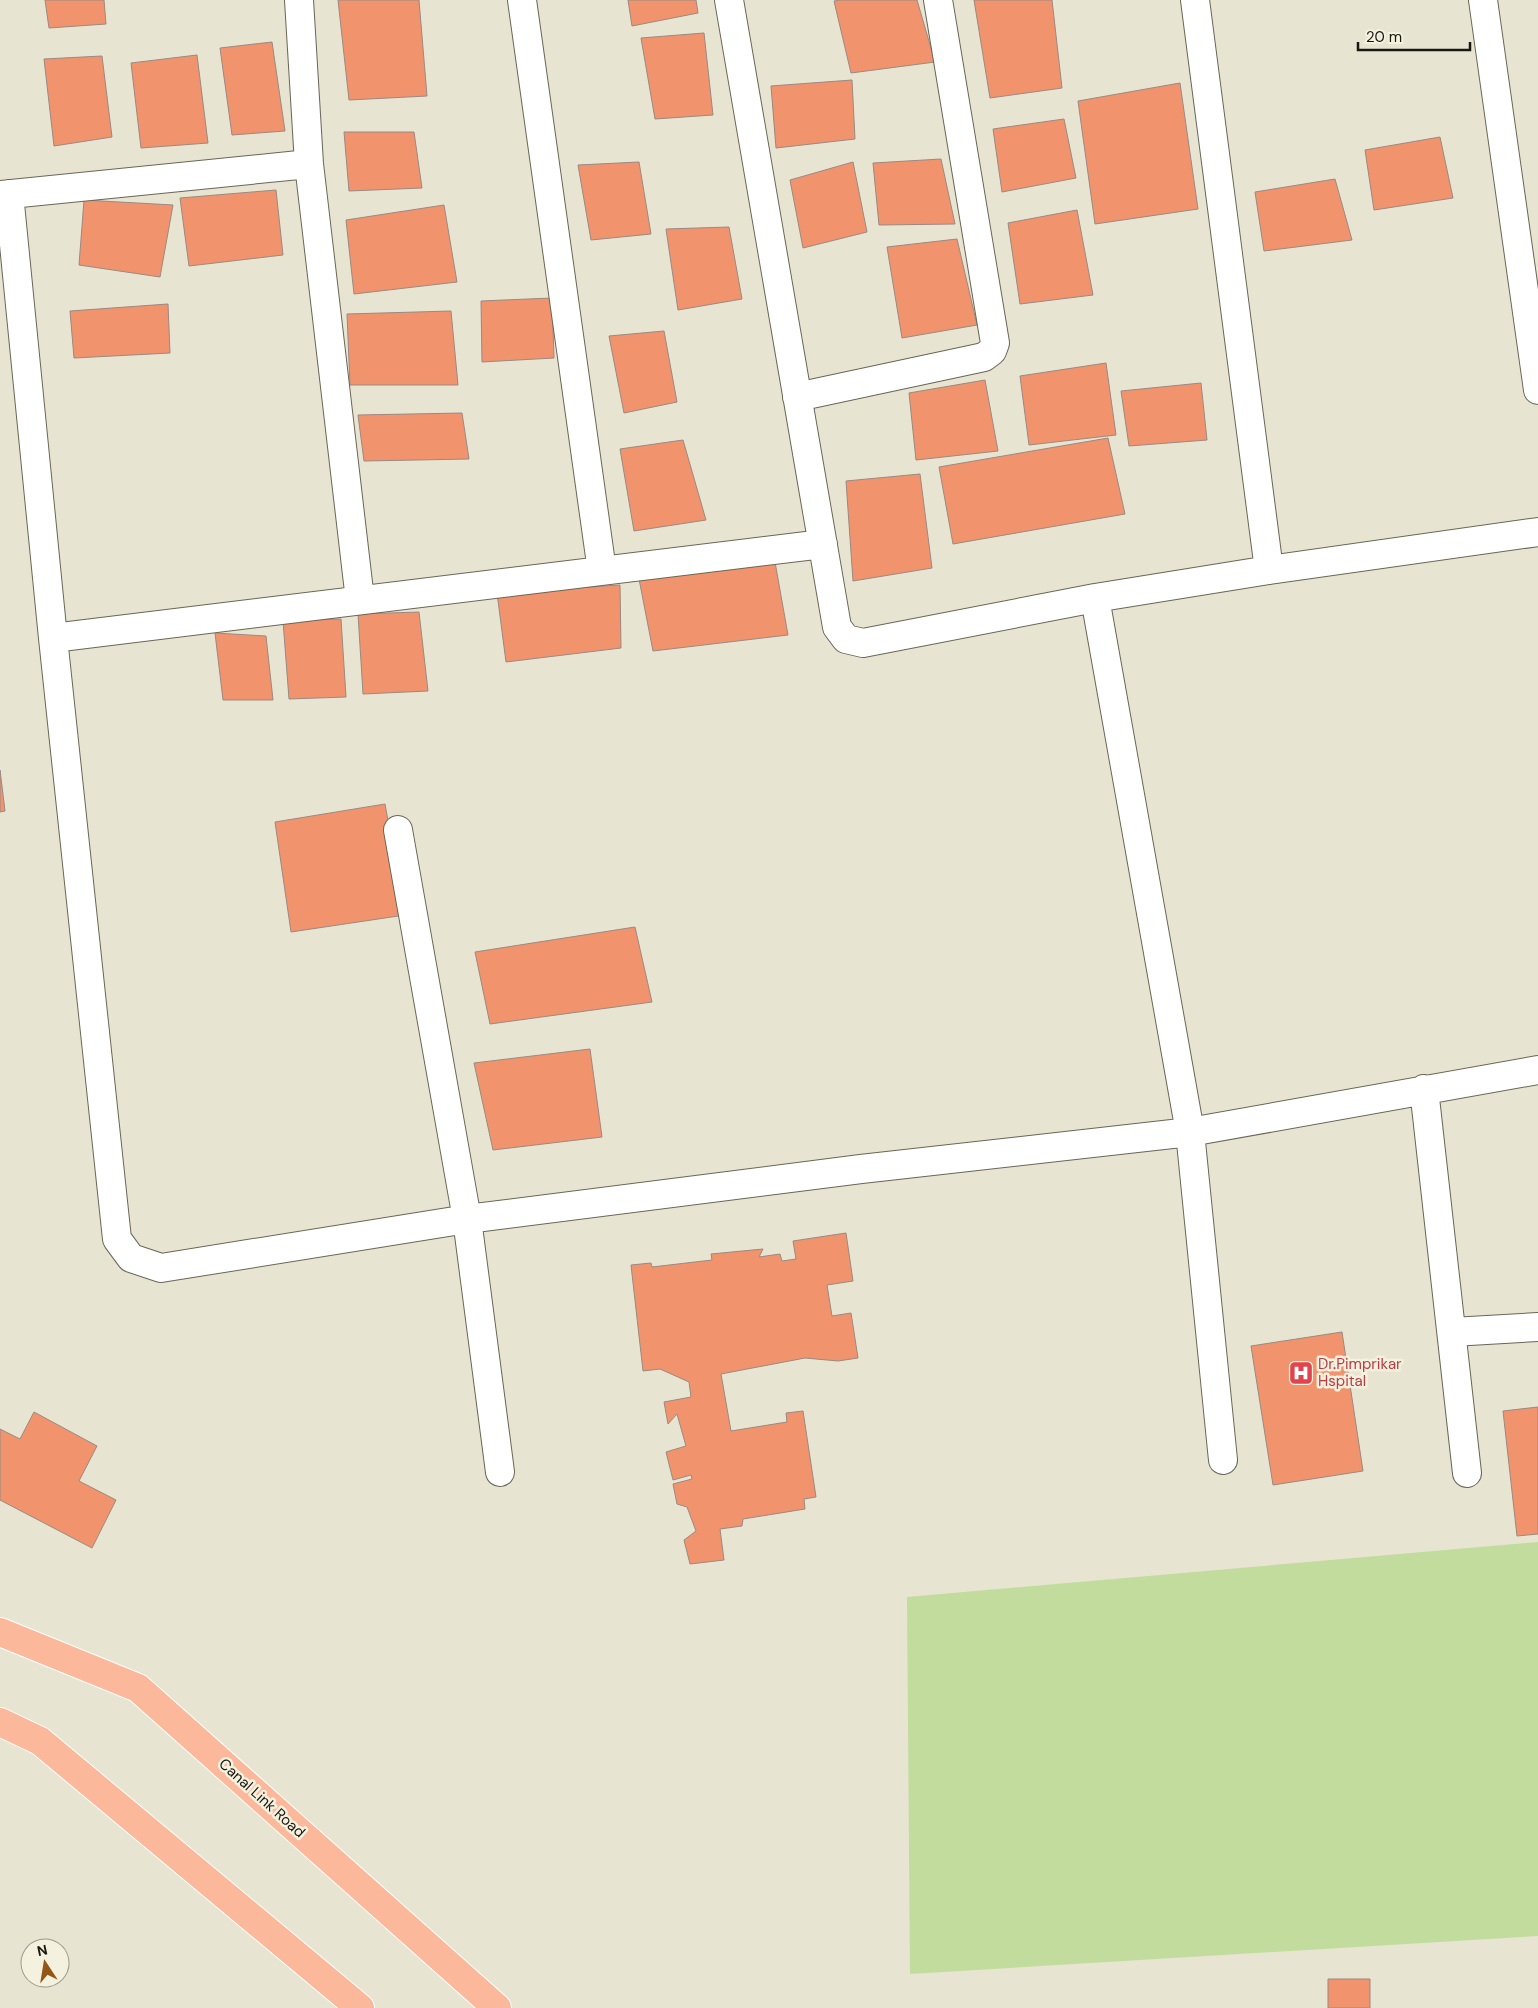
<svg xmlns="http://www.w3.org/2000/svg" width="1538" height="2008" font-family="'DM Sans',sans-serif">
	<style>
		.green { fill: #c1dc9d }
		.building { fill: #f1946d; stroke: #9a8982 }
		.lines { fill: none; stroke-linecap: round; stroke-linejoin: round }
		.minor-casing { stroke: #696657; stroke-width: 30 }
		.primary-casing { stroke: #fff; stroke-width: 30 }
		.minor { stroke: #fff; stroke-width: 28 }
		.primary { stroke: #fcb89a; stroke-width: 28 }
		.labels { text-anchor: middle; stroke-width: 5; stroke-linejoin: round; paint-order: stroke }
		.health-label { font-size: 15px; fill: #be3a42; stroke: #f4f1df; text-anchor: start }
		.street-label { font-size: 15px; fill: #191811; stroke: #f4f1df }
	</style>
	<rect width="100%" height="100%" fill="#e7e4d2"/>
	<path class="green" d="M 1538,1542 L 1538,1936 L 910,1974 L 907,1597 Z"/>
	<path class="building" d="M 45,0 L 104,0 L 106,24 L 49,28 Z
		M 338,0 L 419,0 L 427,96 L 349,100 Z
		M 628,0 L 696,0 L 698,13 L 632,26 Z
		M 840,0 L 917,0 L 935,62 L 851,73 L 834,1 Z
		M 974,0 L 1052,0 L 1062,88 L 990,98 Z
		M 704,33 L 713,115 L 655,119 L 641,38 Z
		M 272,42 L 285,131 L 232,135 L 220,48 Z
		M 197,55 L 208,143 L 141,148 L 131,63 Z
		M 102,56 L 112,137 L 54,146 L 44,59 Z
		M 852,80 L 855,139 L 776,148 L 771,86 Z
		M 1180,83 L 1198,209 L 1095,224 L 1078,101 Z
		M 1064,119 L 1076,178 L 1002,192 L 993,129 Z
		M 344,132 L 414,132 L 422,188 L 349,191 Z
		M 1440,137 L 1453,198 L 1374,210 L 1365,150 Z
		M 941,159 L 955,224 L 879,225 L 873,163 Z
		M 639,162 L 651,234 L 591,240 L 578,165 Z
		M 853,162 L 867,232 L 803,248 L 790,180 Z
		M 1335,179 L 1352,240 L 1264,251 L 1255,192 Z
		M 276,190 L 283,255 L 189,266 L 180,198 Z
		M 84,200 L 173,205 L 160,277 L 79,265 Z
		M 444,205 L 457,282 L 354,294 L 346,220 Z
		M 1077,210 L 1093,295 L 1020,304 L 1008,223 Z
		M 729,227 L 742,299 L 678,310 L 666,229 Z
		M 957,239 L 977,325 L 902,338 L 887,247 Z
		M 552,298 L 554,358 L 482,362 L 481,301 Z
		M 168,304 L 170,353 L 74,358 L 70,311 Z
		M 451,311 L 458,385 L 350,385 L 347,314 Z
		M 664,331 L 677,402 L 624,413 L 609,336 Z
		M 1106,363 L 1116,435 L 1029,445 L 1020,376 Z
		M 985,380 L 998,451 L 916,460 L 909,393 Z
		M 1201,383 L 1207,440 L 1129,446 L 1121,391 Z
		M 462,413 L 469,459 L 364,461 L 358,415 Z
		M 1108,438 L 1125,514 L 953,544 L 939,467 Z
		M 683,440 L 706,520 L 634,531 L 620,449 Z
		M 920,474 L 932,568 L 853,581 L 846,481 Z
		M 775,562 L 788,635 L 653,651 L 639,579 Z
		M 620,585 L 621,648 L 506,662 L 497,593 Z
		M 419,612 L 428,691 L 363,694 L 358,614 Z
		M 341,619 L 346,697 L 289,699 L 283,621 Z
		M 215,633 L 266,636 L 273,700 L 223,700 Z
		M 0,770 L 5,811 L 0,812 Z
		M 385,804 L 405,915 L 291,932 L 275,822 Z
		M 635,927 L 652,1002 L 490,1024 L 475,952 Z
		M 590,1049 L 602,1137 L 493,1150 L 474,1063 Z
		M 846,1233 L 853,1281 L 827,1285 L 832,1316 L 851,1313 L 858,1358 L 838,1361 L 805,1358 L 721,1374 L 731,1431 L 787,1422 L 786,1413 L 803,1411 L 816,1497 L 804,1499 L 805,1509 L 743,1519 L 742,1526 L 720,1529 L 724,1560 L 690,1564 L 684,1540 L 696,1531 L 687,1507 L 677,1504 L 673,1484 L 692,1479 L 691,1475 L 673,1480 L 666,1452 L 686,1446 L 677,1414 L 668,1424 L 664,1402 L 691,1397 L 689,1382 L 660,1369 L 643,1371 L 631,1265 L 651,1263 L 652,1267 L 712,1260 L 711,1254 L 763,1249 L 759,1257 L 780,1254 L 782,1261 L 796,1259 L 793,1241 Z
		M 1342,1332 L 1363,1471 L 1273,1485 L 1251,1346 Z
		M 1538,1407 L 1538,1534 L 1517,1536 L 1503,1411 Z
		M 34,1412 L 97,1446 L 79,1481 L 116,1500 L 92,1548 L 0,1500 L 0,1429 L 20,1439 Z
		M 1328,1979 L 1370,1979 L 1370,2008 L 1328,2008 Z"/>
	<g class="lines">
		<defs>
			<path id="minor" d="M 299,0 L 309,164 L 360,600
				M 522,0 L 602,571
				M 729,0 L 837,627 L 846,639 L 863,643 L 1095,598 L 1269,570 L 1538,532
				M 1195,0 L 1269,570
				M 1483,0 L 1538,390
				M 9,194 L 53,638 L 117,1239 L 131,1258 L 161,1268 L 467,1219 L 861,1169 L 1190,1132 L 1538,1070
				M 0,195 L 309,164
				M 797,397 L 984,357 L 992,351 L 995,343 L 938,0
				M 1095,598 L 1190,1132 L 1223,1460
				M 53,638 L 823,544
				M 398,830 L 467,1219 L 500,1472
				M 1424,1089 L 1467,1473
				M 1452,1332 L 1538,1327"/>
			<path id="primary" d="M 0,1632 L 138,1688 L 497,2008
				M 0,1722 L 40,1741 L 360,2008"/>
		</defs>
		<use href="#minor" class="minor-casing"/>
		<use href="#primary" class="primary-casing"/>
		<use href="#minor" class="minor"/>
		<use href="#primary" class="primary"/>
	</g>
	<defs>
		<symbol id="hospital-square" viewBox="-11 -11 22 22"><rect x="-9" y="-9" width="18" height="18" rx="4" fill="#e0444e" stroke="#f4f1df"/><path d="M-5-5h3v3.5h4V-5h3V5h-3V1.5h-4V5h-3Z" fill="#fff"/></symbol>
	</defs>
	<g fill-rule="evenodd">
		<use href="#hospital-square" x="1287" y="1359" width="28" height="28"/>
	</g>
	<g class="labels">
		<g class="health-label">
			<text x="1318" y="1369">Dr.Pimprikar<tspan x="1318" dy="17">Hspital</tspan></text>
		</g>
		<g class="street-label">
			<text transform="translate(262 1798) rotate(42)" y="5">Canal Link Road</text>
		</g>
	</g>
	<g transform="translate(45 1963) rotate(348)"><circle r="24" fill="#f4f1df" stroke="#9c9a8d"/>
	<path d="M0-4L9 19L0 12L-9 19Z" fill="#925616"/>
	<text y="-8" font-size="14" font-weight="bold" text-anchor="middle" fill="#191811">N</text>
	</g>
	<path d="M1358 42v8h112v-8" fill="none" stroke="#191811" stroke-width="2.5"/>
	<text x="1366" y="42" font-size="15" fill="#191811" stroke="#f4f1df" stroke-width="4" paint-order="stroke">20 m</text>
</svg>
